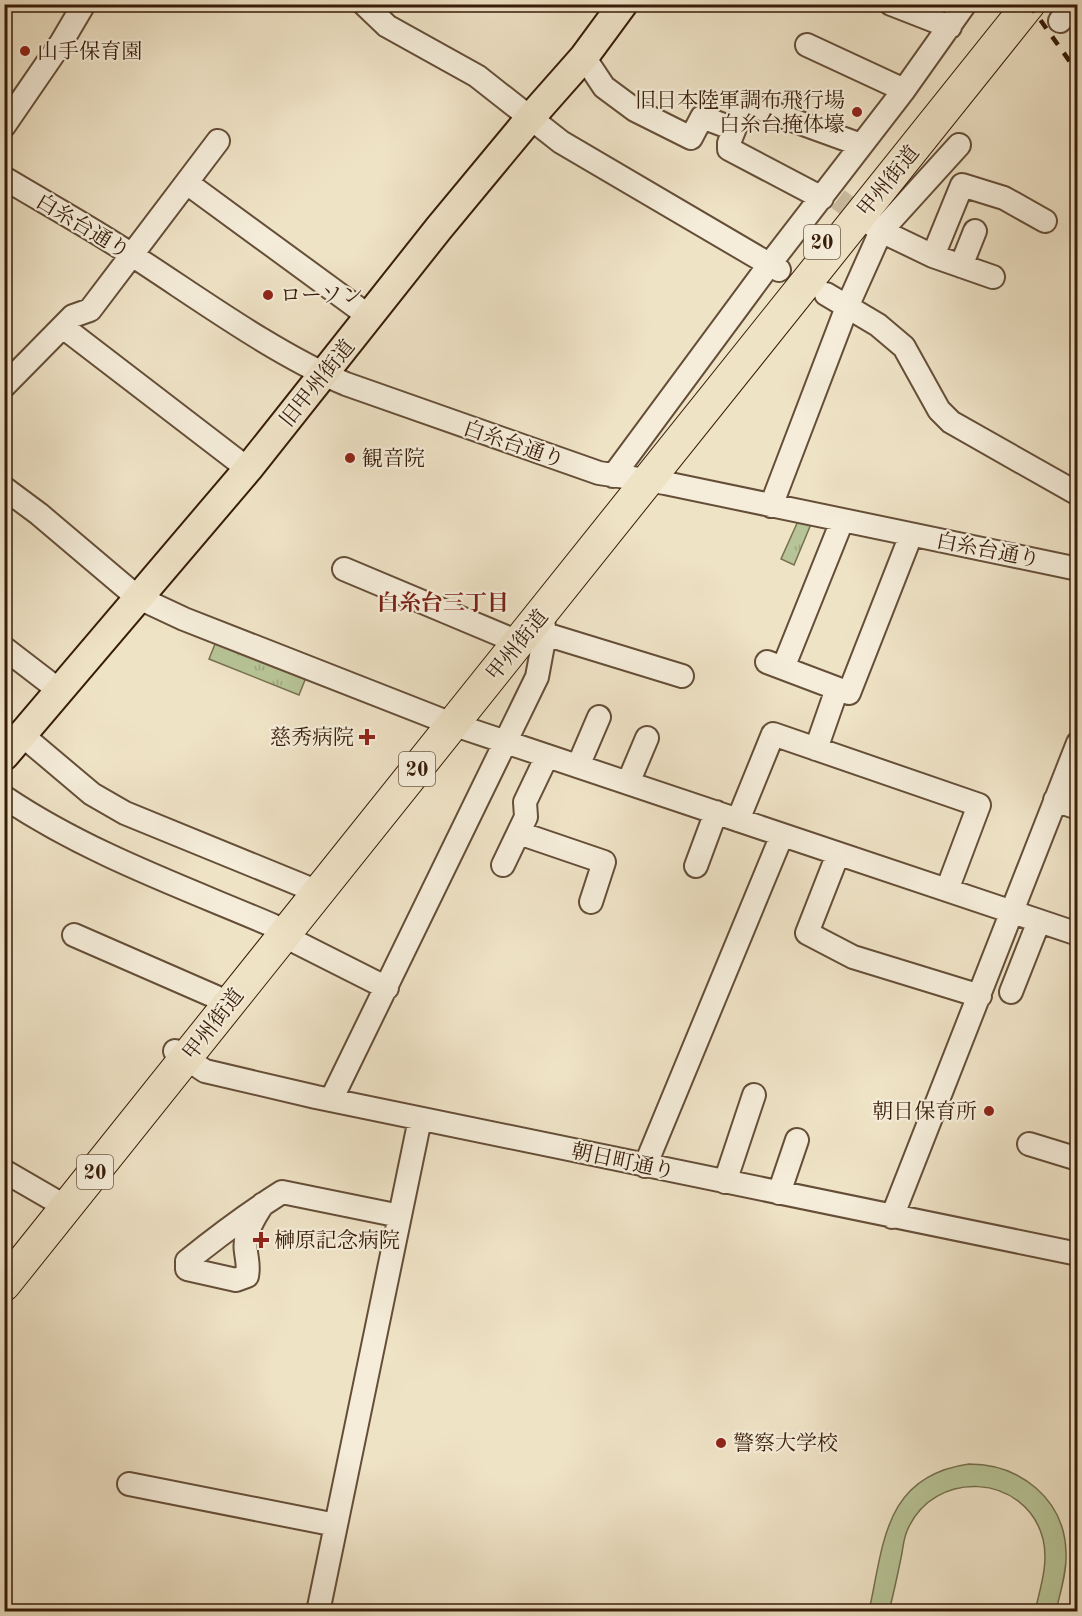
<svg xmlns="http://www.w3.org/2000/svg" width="1082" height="1616" font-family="'Old Standard TT','Noto Serif JP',serif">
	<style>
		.grass { fill: url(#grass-tufts); stroke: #777050; stroke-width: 1.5 }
		.garden { fill: #b7c497; stroke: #777050; stroke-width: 1.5 }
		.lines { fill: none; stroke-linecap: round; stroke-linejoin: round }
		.minor-tunnel { stroke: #cabba0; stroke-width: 22; stroke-dasharray: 22 11; stroke-linecap: butt }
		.minor-casing { stroke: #654e38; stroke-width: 26 }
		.major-casing { stroke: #371c08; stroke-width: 32 }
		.highway-casing { stroke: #371c08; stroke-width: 34 }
		.minor { stroke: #f5edda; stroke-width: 22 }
		.major { stroke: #efe3c6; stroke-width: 28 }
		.highway { stroke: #efe3c6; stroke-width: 32 }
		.rail { stroke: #371c08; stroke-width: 4.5; stroke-dasharray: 10 10; stroke-linecap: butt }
		.poi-dot { fill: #8f2418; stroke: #f5edda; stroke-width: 2 }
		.labels { text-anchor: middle; stroke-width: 4.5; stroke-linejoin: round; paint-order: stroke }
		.shield { fill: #f5edda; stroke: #705b47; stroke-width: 1.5 }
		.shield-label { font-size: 20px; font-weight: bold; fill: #371c08 }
		.poi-label { font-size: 21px; fill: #371c08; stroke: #f5edda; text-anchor: start }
		.street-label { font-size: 21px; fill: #371c08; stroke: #f5edda }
		.neighbourhood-label { font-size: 22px; font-weight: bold; fill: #7a1f14; stroke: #f5edda }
	</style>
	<defs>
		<pattern id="grass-tufts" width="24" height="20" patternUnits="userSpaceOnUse" patternTransform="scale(1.5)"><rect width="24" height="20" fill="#b7c497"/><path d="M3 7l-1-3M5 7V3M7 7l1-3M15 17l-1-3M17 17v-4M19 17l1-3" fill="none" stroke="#9ea881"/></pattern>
	</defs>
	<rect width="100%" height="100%" fill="#efe3c6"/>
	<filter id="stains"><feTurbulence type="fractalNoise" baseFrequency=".00333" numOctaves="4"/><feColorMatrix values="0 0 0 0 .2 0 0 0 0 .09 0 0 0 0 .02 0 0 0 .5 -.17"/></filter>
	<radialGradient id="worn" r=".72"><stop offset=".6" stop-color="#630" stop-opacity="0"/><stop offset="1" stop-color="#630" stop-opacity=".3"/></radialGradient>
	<path class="grass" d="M 798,521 L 811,524 L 794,565 L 781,559 Z
		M 219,634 L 309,670 L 299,695 L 209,659 Z"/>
	<path class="garden" d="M 969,1464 C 1020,1464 1065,1499 1066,1553 C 1067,1572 1060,1593 1056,1611 L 1035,1611 C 1040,1589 1049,1563 1043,1539 C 1026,1473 933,1468 907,1531 C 904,1538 903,1546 902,1553 C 898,1573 894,1592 889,1611 L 869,1611 C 884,1543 884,1476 969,1464 Z"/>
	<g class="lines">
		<path class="minor-tunnel" d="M 838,199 L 867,221"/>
		<defs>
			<path id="minor" d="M 364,4 L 387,26 L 477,76 L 561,142 L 779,270
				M 891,4 L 950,27
				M 1060,21 L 1073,4
				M 807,45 L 904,90
				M 584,57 L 604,87 L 635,110 L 691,138 L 702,117 L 734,129
				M 4,126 L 61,43 L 84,4
				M 959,145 L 881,231 L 933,256 L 993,277
				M 4,178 C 49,205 95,230 138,259 C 204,302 274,353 346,384 L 599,473 L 665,483 L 1078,569
				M 187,183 L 370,317
				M 822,198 L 729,149 L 729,143 L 745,103 L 861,145
				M 933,256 L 962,185 L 1004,198 L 1045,221
				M 961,266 L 975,231
				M 826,294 L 878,325 L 904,347 L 939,410 L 951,422 L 1078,494
				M 63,327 L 248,469
				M 4,386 L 73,316 L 90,310 L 218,141
				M 613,476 L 769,265 L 904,90 L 965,4
				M 4,488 L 39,514 L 137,597 L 184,619 L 452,724 L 1078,934
				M 771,506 L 847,307 L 881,231 L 867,221
				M 344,569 L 506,637
				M 545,634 L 682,676
				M 4,648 L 60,691
				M 767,662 L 849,693 L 911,535
				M 783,668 L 842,521
				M 22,735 L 92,794 L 125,813 L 306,887
				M 816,749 L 837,689
				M 578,766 L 599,717
				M 628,783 L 647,738
				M 4,797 C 87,853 183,887 274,926
				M 1055,800 L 1078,808
				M 738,820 L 773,734 L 979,805 L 947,890
				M 519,833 L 604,862 L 591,902
				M 838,854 L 807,933 L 853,957 L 980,996
				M 503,865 L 526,817 L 525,802 L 547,756
				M 696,866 L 716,812
				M 74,935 L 216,997
				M 284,936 L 387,988
				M 1011,992 L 1039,921
				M 175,1051 L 205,1071 L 316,1097 L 1078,1254
				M 331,1100 L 537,677 L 545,634 L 542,614
				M 1029,1144 L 1078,1159
				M 645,1166 L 782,835
				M 4,1171 L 54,1200
				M 725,1182 L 754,1095
				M 779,1193 L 797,1140
				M 263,1204 C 254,1217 243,1235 246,1252 C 247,1261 249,1266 247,1276 L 236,1280 L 187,1269 L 187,1261 C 218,1236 249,1213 282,1192 L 400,1216
				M 892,1217 L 1078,743
				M 129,1484 L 336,1525
				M 318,1612 L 420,1119"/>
			<path id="major" d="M 4,756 L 248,469 L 439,228 L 531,117 L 584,57 L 623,4"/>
			<path id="highway" d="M 4,1285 L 1029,4"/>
		</defs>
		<use href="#minor" class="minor-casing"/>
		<use href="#major" class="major-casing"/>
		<use href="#highway" class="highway-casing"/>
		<use href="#minor" class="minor"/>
		<use href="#major" class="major"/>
		<use href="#highway" class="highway"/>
		<path class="rail" d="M 1029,4 L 1078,73"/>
	</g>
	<g class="poi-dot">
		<circle cx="25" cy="51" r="6"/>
		<circle cx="857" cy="112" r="6"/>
		<circle cx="268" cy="295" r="6"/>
		<circle cx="350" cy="458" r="6"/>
		<path d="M364 728h6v6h6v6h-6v6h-6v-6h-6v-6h6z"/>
		<circle cx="989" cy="1111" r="6"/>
		<path d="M258 1231h6v6h6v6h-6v6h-6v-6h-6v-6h6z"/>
		<circle cx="721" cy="1443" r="6"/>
	</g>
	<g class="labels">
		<g class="shield">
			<rect x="804" y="225" width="36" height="34" rx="4.5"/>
			<rect x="399" y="752" width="36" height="34" rx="4.5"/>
			<rect x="77" y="1155" width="36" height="34" rx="4.5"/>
		</g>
		<g class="shield-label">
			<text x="822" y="249">20</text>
			<text x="417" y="776">20</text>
			<text x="95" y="1179">20</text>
		</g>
		<g class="poi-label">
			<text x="37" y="58">山手保育園</text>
			<text x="845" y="107" text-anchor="end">旧日本陸軍調布飛行場<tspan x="845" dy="24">白糸台掩体壕</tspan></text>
			<text x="280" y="302">ローソン</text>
			<text x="362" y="465">観音院</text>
			<text x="354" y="744" text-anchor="end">慈秀病院</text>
			<text x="977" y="1118" text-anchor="end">朝日保育所</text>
			<text x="274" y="1247">榊原記念病院</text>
			<text x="733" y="1450">警察大学校</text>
		</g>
		<g class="street-label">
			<text transform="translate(888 181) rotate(-51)" y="7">甲州街道</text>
			<text transform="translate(83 226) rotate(31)" y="7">白糸台通り</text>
			<text transform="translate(317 383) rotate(-51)" y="7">旧甲州街道</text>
			<text transform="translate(514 444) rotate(19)" y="7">白糸台通り</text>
			<text transform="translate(988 550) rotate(11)" y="7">白糸台通り</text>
			<text transform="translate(517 645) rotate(-51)" y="7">甲州街道</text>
			<text transform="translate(213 1024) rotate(-52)" y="7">甲州街道</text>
			<text transform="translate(623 1161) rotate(12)" y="7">朝日町通り</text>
		</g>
		<g class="neighbourhood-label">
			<text x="443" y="610">白糸台三丁目</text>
		</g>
	</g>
	<rect width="1082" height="1616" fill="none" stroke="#efe3c6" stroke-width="24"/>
	<rect x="6" y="6" width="1070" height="1604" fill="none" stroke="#371c08" stroke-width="3"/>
	<rect x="12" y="12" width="1058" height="1592" fill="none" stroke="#371c08" stroke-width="1.5"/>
	<rect width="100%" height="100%" filter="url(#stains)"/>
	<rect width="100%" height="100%" fill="url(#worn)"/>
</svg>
